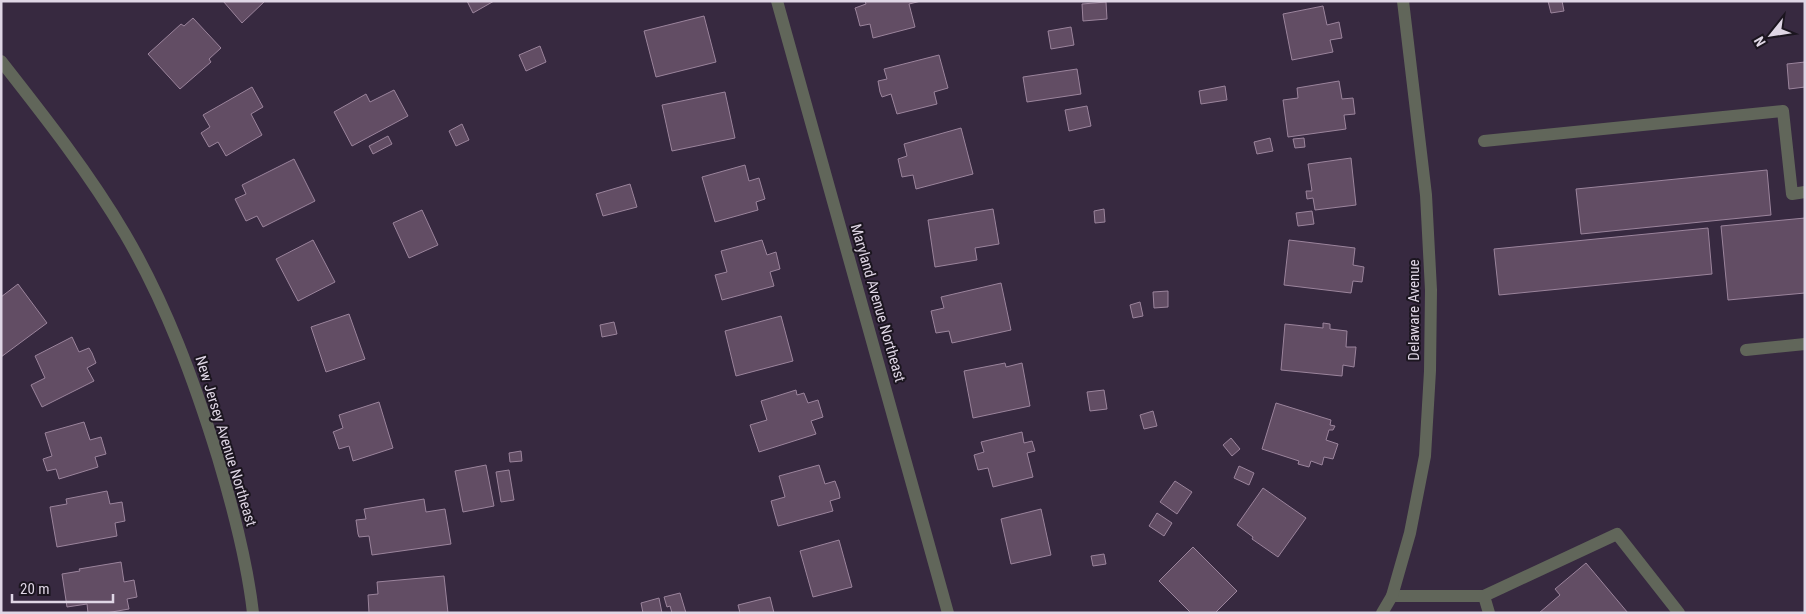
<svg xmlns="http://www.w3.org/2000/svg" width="1806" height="614" font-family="'Roboto Condensed',sans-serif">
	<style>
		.building { fill: #624d64; stroke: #9b849c }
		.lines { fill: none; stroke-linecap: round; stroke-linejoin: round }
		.lane { stroke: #61665a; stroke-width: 12 }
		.street { stroke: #61665a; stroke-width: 12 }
		.labels { text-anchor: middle; stroke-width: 4; stroke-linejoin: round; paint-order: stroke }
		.street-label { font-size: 15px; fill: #dfd6e5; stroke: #1b151f }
	</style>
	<rect width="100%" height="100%" fill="#372940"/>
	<path class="building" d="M 223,1 L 265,1 L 242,23 Z
		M 467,1 L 494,1 L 473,13 Z
		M 865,1 L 921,1 L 909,4 L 915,27 L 873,38 L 870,24 L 860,26 L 856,11 L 855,8 L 866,4 Z
		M 1548,1 L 1562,1 L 1564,11 L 1551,13 Z
		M 1106,2 L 1107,19 L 1083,21 L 1082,4 Z
		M 1323,6 L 1327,25 L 1339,22 L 1342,38 L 1330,40 L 1333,52 L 1292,60 L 1283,14 Z
		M 704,16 L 716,62 L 656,77 L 644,31 Z
		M 193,18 L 221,48 L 209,59 L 211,62 L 180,89 L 148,54 L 181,24 L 184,26 Z
		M 1071,27 L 1074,45 L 1051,49 L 1048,31 Z
		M 540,46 L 546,62 L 526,71 L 519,55 Z
		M 939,55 L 948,88 L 934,92 L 937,104 L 897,114 L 891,94 L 882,97 L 880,92 L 878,81 L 887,79 L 884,69 Z
		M 1805,62 L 1805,87 L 1789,89 L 1787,64 Z
		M 1077,69 L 1081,94 L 1027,102 L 1023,77 Z
		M 1339,81 L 1342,99 L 1353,98 L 1355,114 L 1344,115 L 1346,129 L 1288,137 L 1283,100 L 1298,98 L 1297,88 Z
		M 1225,86 L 1227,100 L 1201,104 L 1199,91 Z
		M 252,87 L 263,107 L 251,114 L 262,135 L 226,156 L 218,142 L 209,147 L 201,133 L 210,127 L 203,115 Z
		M 394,90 L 408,116 L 352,146 L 334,112 L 366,94 L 370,102 Z
		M 725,92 L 735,138 L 672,151 L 662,105 Z
		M 1087,106 L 1091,126 L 1069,131 L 1065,110 Z
		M 462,124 L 469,140 L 456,146 L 449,131 Z
		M 961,128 L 973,174 L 916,189 L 913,175 L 902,177 L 898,159 L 907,156 L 904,144 Z
		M 388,136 L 392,144 L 373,154 L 369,146 Z
		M 1270,138 L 1273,151 L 1257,154 L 1254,142 Z
		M 1304,138 L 1305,147 L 1295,148 L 1293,139 Z
		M 1351,158 L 1356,205 L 1315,210 L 1313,198 L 1307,199 L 1306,191 L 1312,191 L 1308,164 Z
		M 294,159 L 315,201 L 263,227 L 257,216 L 246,221 L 235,199 L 246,194 L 242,185 Z
		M 745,165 L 749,181 L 759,178 L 765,199 L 756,202 L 758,210 L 715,222 L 702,177 Z
		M 1767,170 L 1771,215 L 1581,234 L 1576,189 Z
		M 630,184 L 637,207 L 603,216 L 596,194 Z
		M 993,209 L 999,244 L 975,248 L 977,260 L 935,267 L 928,220 Z
		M 1104,209 L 1105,222 L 1095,223 L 1094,211 Z
		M 422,210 L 438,245 L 409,258 L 393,223 Z
		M 1312,211 L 1314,224 L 1298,226 L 1296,213 Z
		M 1805,218 L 1805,293 L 1728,300 L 1721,226 Z
		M 1708,228 L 1712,274 L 1499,295 L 1494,249 Z
		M 313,240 L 335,282 L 298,301 L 276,259 Z
		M 762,240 L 767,255 L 776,252 L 780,269 L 770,272 L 774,286 L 722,300 L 715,275 L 727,272 L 721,251 Z
		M 1289,240 L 1355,248 L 1353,265 L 1364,267 L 1362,282 L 1353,281 L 1351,293 L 1284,285 Z
		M 1001,283 L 1011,330 L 952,343 L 949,331 L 936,333 L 931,311 L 944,308 L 941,297 Z
		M 18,284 L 47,323 L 1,357 L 1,297 Z
		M 1168,291 L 1168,307 L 1154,308 L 1153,292 Z
		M 1140,302 L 1143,316 L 1133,318 L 1130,305 Z
		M 349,314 L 365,359 L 326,372 L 311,327 Z
		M 781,316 L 793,361 L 736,376 L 725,331 Z
		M 614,322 L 617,334 L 602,337 L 600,325 Z
		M 1323,323 L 1330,324 L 1330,329 L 1347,331 L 1346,347 L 1356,347 L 1354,367 L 1343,365 L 1342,376 L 1281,370 L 1285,324 L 1323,328 Z
		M 72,337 L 79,352 L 89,348 L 92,353 L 96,363 L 87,368 L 94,381 L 42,407 L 31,385 L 45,378 L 35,356 Z
		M 1005,363 L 1006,367 L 1022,363 L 1030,406 L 973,418 L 964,371 Z
		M 796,390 L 797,395 L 804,393 L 808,403 L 818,400 L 823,417 L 811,421 L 816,434 L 759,452 L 750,425 L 767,420 L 761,401 Z
		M 1104,390 L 1107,409 L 1090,411 L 1087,392 Z
		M 379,402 L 393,448 L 353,461 L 349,446 L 339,449 L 334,434 L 333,432 L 343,428 L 339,415 Z
		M 1276,403 L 1331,420 L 1330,425 L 1335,426 L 1333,430 L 1329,430 L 1326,440 L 1338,444 L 1333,459 L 1324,457 L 1322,465 L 1311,461 L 1309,467 L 1298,464 L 1299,461 L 1262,449 Z
		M 1153,411 L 1157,426 L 1144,429 L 1140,415 Z
		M 84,422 L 90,440 L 101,437 L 106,454 L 95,457 L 98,467 L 59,479 L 56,469 L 47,471 L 43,459 L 52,456 L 45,433 Z
		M 1022,432 L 1024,443 L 1032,441 L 1035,451 L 1027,453 L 1033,477 L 993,487 L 988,468 L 978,470 L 974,455 L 984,452 L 981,442 Z
		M 1231,438 L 1240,449 L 1232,456 L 1223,445 Z
		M 521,451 L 522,461 L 510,462 L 509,453 Z
		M 486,465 L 494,506 L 463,512 L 455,471 Z
		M 819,465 L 825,484 L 835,481 L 839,492 L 840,498 L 830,501 L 833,511 L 778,526 L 771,501 L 785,497 L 779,476 Z
		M 1239,466 L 1254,473 L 1249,485 L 1234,478 Z
		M 509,470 L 514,500 L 501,502 L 496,472 Z
		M 1175,481 L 1192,492 L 1177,514 L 1160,502 Z
		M 1263,488 L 1306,518 L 1278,557 L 1252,539 L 1253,537 L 1237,525 Z
		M 107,491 L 110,504 L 122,502 L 125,521 L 115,523 L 117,536 L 57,547 L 50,507 L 67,504 L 66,499 Z
		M 424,499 L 426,512 L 445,509 L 451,544 L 372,555 L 369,536 L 359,537 L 358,534 L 356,520 L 366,519 L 364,509 Z
		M 1041,509 L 1051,555 L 1011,564 L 1001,519 Z
		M 1157,513 L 1172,523 L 1164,536 L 1149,526 Z
		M 839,540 L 852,587 L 813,597 L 800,551 Z
		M 1193,547 L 1237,591 L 1215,613 L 1191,613 L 1159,581 Z
		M 1104,554 L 1106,564 L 1093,566 L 1091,556 Z
		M 121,562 L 124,582 L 134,580 L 137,597 L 127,599 L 129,609 L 106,613 L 88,613 L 87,604 L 67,607 L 62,574 L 80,571 L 79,569 Z
		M 1586,563 L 1628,613 L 1539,613 L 1560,595 L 1555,589 Z
		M 444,576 L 448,613 L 369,613 L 368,595 L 378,594 L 377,582 Z
		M 680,593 L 686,613 L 672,613 L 670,606 L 667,607 L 664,597 Z
		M 770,597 L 774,613 L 740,613 L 738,605 Z
		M 659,598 L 662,613 L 643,613 L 641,603 Z"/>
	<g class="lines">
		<path class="lane" d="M 1484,141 L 1783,111 L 1792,194 L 1805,192
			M 1746,350 L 1805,344
			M 1392,596 L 1484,596 L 1617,534 L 1679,613
			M 1484,596 L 1489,613"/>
		<path class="street" d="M 777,1 L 948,613
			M 1,61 C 45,117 89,173 125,234 C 166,304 194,380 218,458 C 233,508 247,560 253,613
			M 1382,613 L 1392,596 L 1410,533 L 1425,456 L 1430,371 L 1431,290 L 1426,195 L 1403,1"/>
	</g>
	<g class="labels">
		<g class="street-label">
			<text transform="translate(878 303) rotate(74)" y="5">Maryland Avenue Northeast</text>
			<text transform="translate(1414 310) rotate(-90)" y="5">Delaware Avenue</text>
			<text transform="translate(226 441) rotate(73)" y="5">New Jersey Avenue Northeast</text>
		</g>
	</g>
	<rect width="1806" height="614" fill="none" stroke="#dfd6e5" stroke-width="5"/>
	<g transform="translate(1771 35) rotate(240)" stroke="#1b151f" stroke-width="4" paint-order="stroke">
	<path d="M0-4L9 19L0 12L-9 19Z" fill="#dfd6e5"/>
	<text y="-8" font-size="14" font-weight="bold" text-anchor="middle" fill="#dfd6e5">N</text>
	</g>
	<path d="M12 594v8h101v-8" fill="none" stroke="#dfd6e5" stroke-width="2.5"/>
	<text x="20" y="594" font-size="15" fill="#dfd6e5" stroke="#1b151f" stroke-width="4" paint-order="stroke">20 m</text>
</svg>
